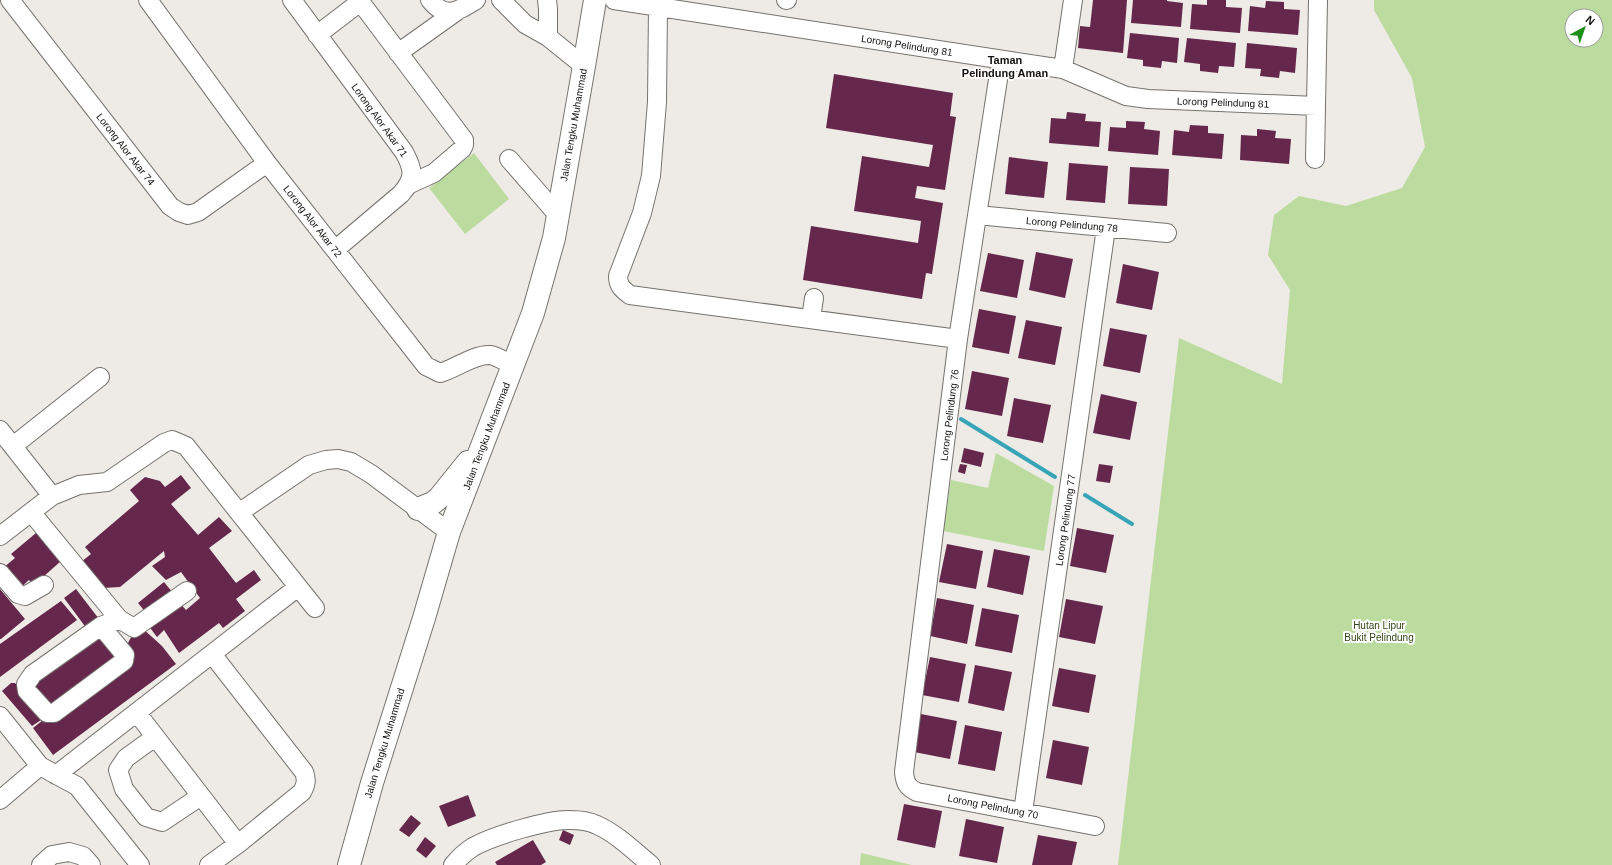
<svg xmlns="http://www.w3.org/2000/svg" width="1612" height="865" font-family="Helvetica,sans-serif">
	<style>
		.green { fill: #bcdb9f; fill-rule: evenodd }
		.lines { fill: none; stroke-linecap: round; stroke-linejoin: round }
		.stream { stroke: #37a5b7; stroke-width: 4 }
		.building { fill: #65284c }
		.minor-casing { stroke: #75736e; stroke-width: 20 }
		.major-casing { stroke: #75736e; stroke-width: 24 }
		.minor { stroke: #fff; stroke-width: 18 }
		.major { stroke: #fff; stroke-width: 22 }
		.labels { text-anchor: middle; stroke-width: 4; stroke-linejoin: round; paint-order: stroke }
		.street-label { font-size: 10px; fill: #12110f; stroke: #fff }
		.park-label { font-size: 10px; fill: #314717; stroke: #fff }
		.neighbourhood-label { font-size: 11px; font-weight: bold; fill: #12110f; stroke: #fff }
	</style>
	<rect width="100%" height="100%" fill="#eeebe6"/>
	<path class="green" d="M 1374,0 L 1612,0 L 1612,865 L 1118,865 L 1179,338 L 1282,384 L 1290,290 L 1268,255 L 1274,215 L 1299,196 L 1346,206 L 1402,188 L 1425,147 L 1412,78 L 1374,10 ZM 1572,16 L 1596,16 L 1596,40 L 1572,40 Z
		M 474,153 L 509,199 L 465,234 L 429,188 Z
		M 996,453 L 1054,486 L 1044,551 L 943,531 L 951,480 L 988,488 Z
		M 861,853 L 912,865 L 860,865 Z"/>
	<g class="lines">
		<path class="stream" d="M 961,419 L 1055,477
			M 1085,495 L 1132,524"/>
	</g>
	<path class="building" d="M 1093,0 L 1127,0 L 1123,53 L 1078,48 L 1080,26 L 1090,27 Z
		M 1133,0 L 1167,0 L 1167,1 L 1183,3 L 1181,27 L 1131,23 Z
		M 1207,0 L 1226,0 L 1226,7 L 1242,8 L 1240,33 L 1190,29 L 1192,4 L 1207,5 Z
		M 1266,1 L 1284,2 L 1284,9 L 1300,10 L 1298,35 L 1248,31 L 1250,6 L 1265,8 Z
		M 1130,33 L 1179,38 L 1177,63 L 1162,61 L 1161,68 L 1143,66 L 1143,60 L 1127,58 Z
		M 1187,38 L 1236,43 L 1234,67 L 1219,66 L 1218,73 L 1200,71 L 1200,64 L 1184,62 Z
		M 1247,43 L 1297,48 L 1295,73 L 1280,71 L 1279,78 L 1260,76 L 1261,69 L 1245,68 Z
		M 834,74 L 953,93 L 950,116 L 956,117 L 945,190 L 917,186 L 915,198 L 943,203 L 932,274 L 926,273 L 922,299 L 803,280 L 811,226 L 918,243 L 921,221 L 854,211 L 862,156 L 929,167 L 933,145 L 826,128 Z
		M 1067,112 L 1086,114 L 1085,121 L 1101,122 L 1099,147 L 1049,143 L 1051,118 L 1066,119 Z
		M 1126,121 L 1145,122 L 1144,129 L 1160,131 L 1158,155 L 1108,151 L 1110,127 L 1126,128 Z
		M 1190,125 L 1208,126 L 1208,133 L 1224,134 L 1222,159 L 1172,155 L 1174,130 L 1189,132 Z
		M 1257,129 L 1276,131 L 1275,138 L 1291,139 L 1289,164 L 1240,160 L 1241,135 L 1257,136 Z
		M 1009,157 L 1048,162 L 1044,198 L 1005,194 Z
		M 1069,163 L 1108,166 L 1105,203 L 1066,200 Z
		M 1130,167 L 1169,169 L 1167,206 L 1128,204 Z
		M 1036,252 L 1073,259 L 1065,298 L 1029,290 Z
		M 988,253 L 1024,260 L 1017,298 L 980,291 Z
		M 1123,264 L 1159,272 L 1152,310 L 1116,303 Z
		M 979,309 L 1016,316 L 1009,354 L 972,347 Z
		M 1026,320 L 1062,327 L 1055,365 L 1018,358 Z
		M 1110,328 L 1147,335 L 1140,373 L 1103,366 Z
		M 972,371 L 1009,378 L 1002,416 L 965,409 Z
		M 1101,394 L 1137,402 L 1130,440 L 1093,433 Z
		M 1014,398 L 1051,405 L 1043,443 L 1007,436 Z
		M 964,448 L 984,453 L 981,467 L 961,462 Z
		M 960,464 L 967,465 L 965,474 L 958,472 Z
		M 1099,464 L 1113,466 L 1110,483 L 1096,481 Z
		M 181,475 L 191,488 L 171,504 L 198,535 L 219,517 L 232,531 L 209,548 L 236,583 L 254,570 L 261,580 L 236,599 L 245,611 L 223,628 L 219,623 L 179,653 L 164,630 L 157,637 L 148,625 L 178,601 L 186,610 L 200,598 L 181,572 L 166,580 L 152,566 L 165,557 L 164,551 L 120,587 L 103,588 L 81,562 L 91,554 L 85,547 L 139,501 L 130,490 L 145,477 L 160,481 L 165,487 Z
		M 1077,528 L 1114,535 L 1106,573 L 1070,566 Z
		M 36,533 L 61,561 L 34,585 L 29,580 L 20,588 L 3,568 L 15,558 L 11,554 Z
		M 947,544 L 983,551 L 976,589 L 939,582 Z
		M 994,549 L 1030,556 L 1023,595 L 987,587 Z
		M 164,582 L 173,593 L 147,614 L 138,603 Z
		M 0,589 L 25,619 L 1,639 L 0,639 Z
		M 76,589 L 99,619 L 87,629 L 64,598 Z
		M 937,598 L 974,605 L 967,644 L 930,636 Z
		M 1066,599 L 1103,606 L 1095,644 L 1059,637 Z
		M 61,601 L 77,620 L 0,677 L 0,644 Z
		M 982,608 L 1019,615 L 1012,653 L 975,646 Z
		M 141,627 L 162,646 L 176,664 L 53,755 L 33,728 L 43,720 L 53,722 L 135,655 L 127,645 L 130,639 Z
		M 100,633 L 117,657 L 52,704 L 44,704 L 32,689 L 39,677 Z
		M 930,657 L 966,664 L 959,702 L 922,695 Z
		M 975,665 L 1012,672 L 1004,711 L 968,703 Z
		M 1059,668 L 1096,675 L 1089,713 L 1052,706 Z
		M 11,683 L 15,683 L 44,718 L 32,726 L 2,691 Z
		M 921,714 L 957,721 L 950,759 L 914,752 Z
		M 965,725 L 1002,732 L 995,771 L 958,764 Z
		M 1053,740 L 1089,747 L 1082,785 L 1046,778 Z
		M 468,795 L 476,816 L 448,827 L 439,806 Z
		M 904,804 L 942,811 L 935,848 L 897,840 Z
		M 411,815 L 421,823 L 409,837 L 399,830 Z
		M 966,819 L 1004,827 L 997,863 L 959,856 Z
		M 563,830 L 574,835 L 570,845 L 559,840 Z
		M 1038,835 L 1077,842 L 1072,865 L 1032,865 Z
		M 425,837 L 436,846 L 426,858 L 416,850 Z
		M 533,840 L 546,862 L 541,865 L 497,865 L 495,862 Z"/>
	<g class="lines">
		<defs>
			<path id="minor" d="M 10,0 L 170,206 L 179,212 L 188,215 L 198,212 L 267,163
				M 148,0 L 267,163 L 426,366 L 440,373 C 455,369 474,354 490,355 C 497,356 506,362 512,365
				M 292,0 L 404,152 C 414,170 415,178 401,194 L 336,249
				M 359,0 L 464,140 L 464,145 L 462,149 L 434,173 L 410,184
				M 430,0 C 446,20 458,11 476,0
				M 501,0 L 525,24 L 548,37 L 584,66
				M 547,0 L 548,9 L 548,37
				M 614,0 L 1063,69 L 1126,96 L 1148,99 L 1316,106
				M 786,0 L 787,0
				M 658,7 L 657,102 L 651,176 L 642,213 L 618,276 C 618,286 622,289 630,295 L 958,339
				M 317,35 L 360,2
				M 398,53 L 457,11
				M 1001,60 L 958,339 L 904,772 C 905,783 907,787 917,792 L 1095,826
				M 1063,69 L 1073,0
				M 509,159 L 557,214
				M 1315,159 L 1318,0
				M 977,215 L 1167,233
				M 811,319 L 814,298
				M 0,430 L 52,496 L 79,485 L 107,482 L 164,443 L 172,440 L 186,446 L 315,608
				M 13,446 L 100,377
				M 31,512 L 119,619 L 134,628 L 187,591
				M 240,512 L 309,465 L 326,460 L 338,459 L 351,462 L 371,474 L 449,532
				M 0,536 L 52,496
				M 0,573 L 18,594 L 25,596 L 44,585
				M 101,626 L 125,655 L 124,661 L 54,713 L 47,713 L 27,691 L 26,684 L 33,674 L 101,626 L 119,619
				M 137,713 L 238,844
				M 0,716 L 40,766 L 77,786 L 140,865
				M 155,737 L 126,758 L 118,770 L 124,789 L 146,817 L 162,822 L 201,796
				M 56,775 L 298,587
				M 0,800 L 40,766
				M 1023,812 L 1106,228
				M 41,865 L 52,855 L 69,852 L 83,856 L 91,865
				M 209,865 L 238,844 L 302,792 C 306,785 307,780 304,772 L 212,654
				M 453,865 C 459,858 465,852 473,847 C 492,836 549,819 570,820 C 579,820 589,821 597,825 C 617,834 634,851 651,865"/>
			<path id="major" d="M 418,509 L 433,503 L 439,498 L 468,462
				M 349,865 L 372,783 L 424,618 L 449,532 L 533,313 L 554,238 L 584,66 L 595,0"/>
		</defs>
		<use href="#minor" class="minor-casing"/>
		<use href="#major" class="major-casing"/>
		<use href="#minor" class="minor"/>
		<use href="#major" class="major"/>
	</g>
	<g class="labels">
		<g class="street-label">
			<text transform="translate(907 45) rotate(9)" y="4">Lorong Pelindung 81</text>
			<text transform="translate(1223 102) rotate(2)" y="4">Lorong Pelindung 81</text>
			<text transform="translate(380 120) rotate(54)" y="4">Lorong Alor Akar 71</text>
			<text transform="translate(573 125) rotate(-80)" y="4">Jalan Tengku Muhammad</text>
			<text transform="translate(126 149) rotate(52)" y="4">Lorong Alor Akar 74</text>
			<text transform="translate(313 221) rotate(52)" y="4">Lorong Alor Akar 72</text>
			<text transform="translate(1072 224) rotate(5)" y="4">Lorong Pelindung 78</text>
			<text transform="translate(949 415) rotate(-83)" y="4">Lorong Pelindung 76</text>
			<text transform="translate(486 436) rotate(-69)" y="4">Jalan Tengku Muhammad</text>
			<text transform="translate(1065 520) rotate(-82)" y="4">Lorong Pelindung 77</text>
			<text transform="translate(384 743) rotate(-73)" y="4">Jalan Tengku Muhammad</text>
			<text transform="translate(993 806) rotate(11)" y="4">Lorong Pelindung 70</text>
		</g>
		<g class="park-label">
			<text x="1379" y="629">Hutan Lipur<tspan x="1379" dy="12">Bukit Pelindung</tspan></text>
		</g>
		<g class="neighbourhood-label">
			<text x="1005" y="64">Taman<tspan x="1005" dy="13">Pelindung Aman</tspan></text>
		</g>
	</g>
	<g transform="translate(1584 28) rotate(40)"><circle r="19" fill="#ffffff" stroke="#a0a09f"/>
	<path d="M0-3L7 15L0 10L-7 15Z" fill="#1e8f18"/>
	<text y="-6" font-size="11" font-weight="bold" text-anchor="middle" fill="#12110f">N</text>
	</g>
</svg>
